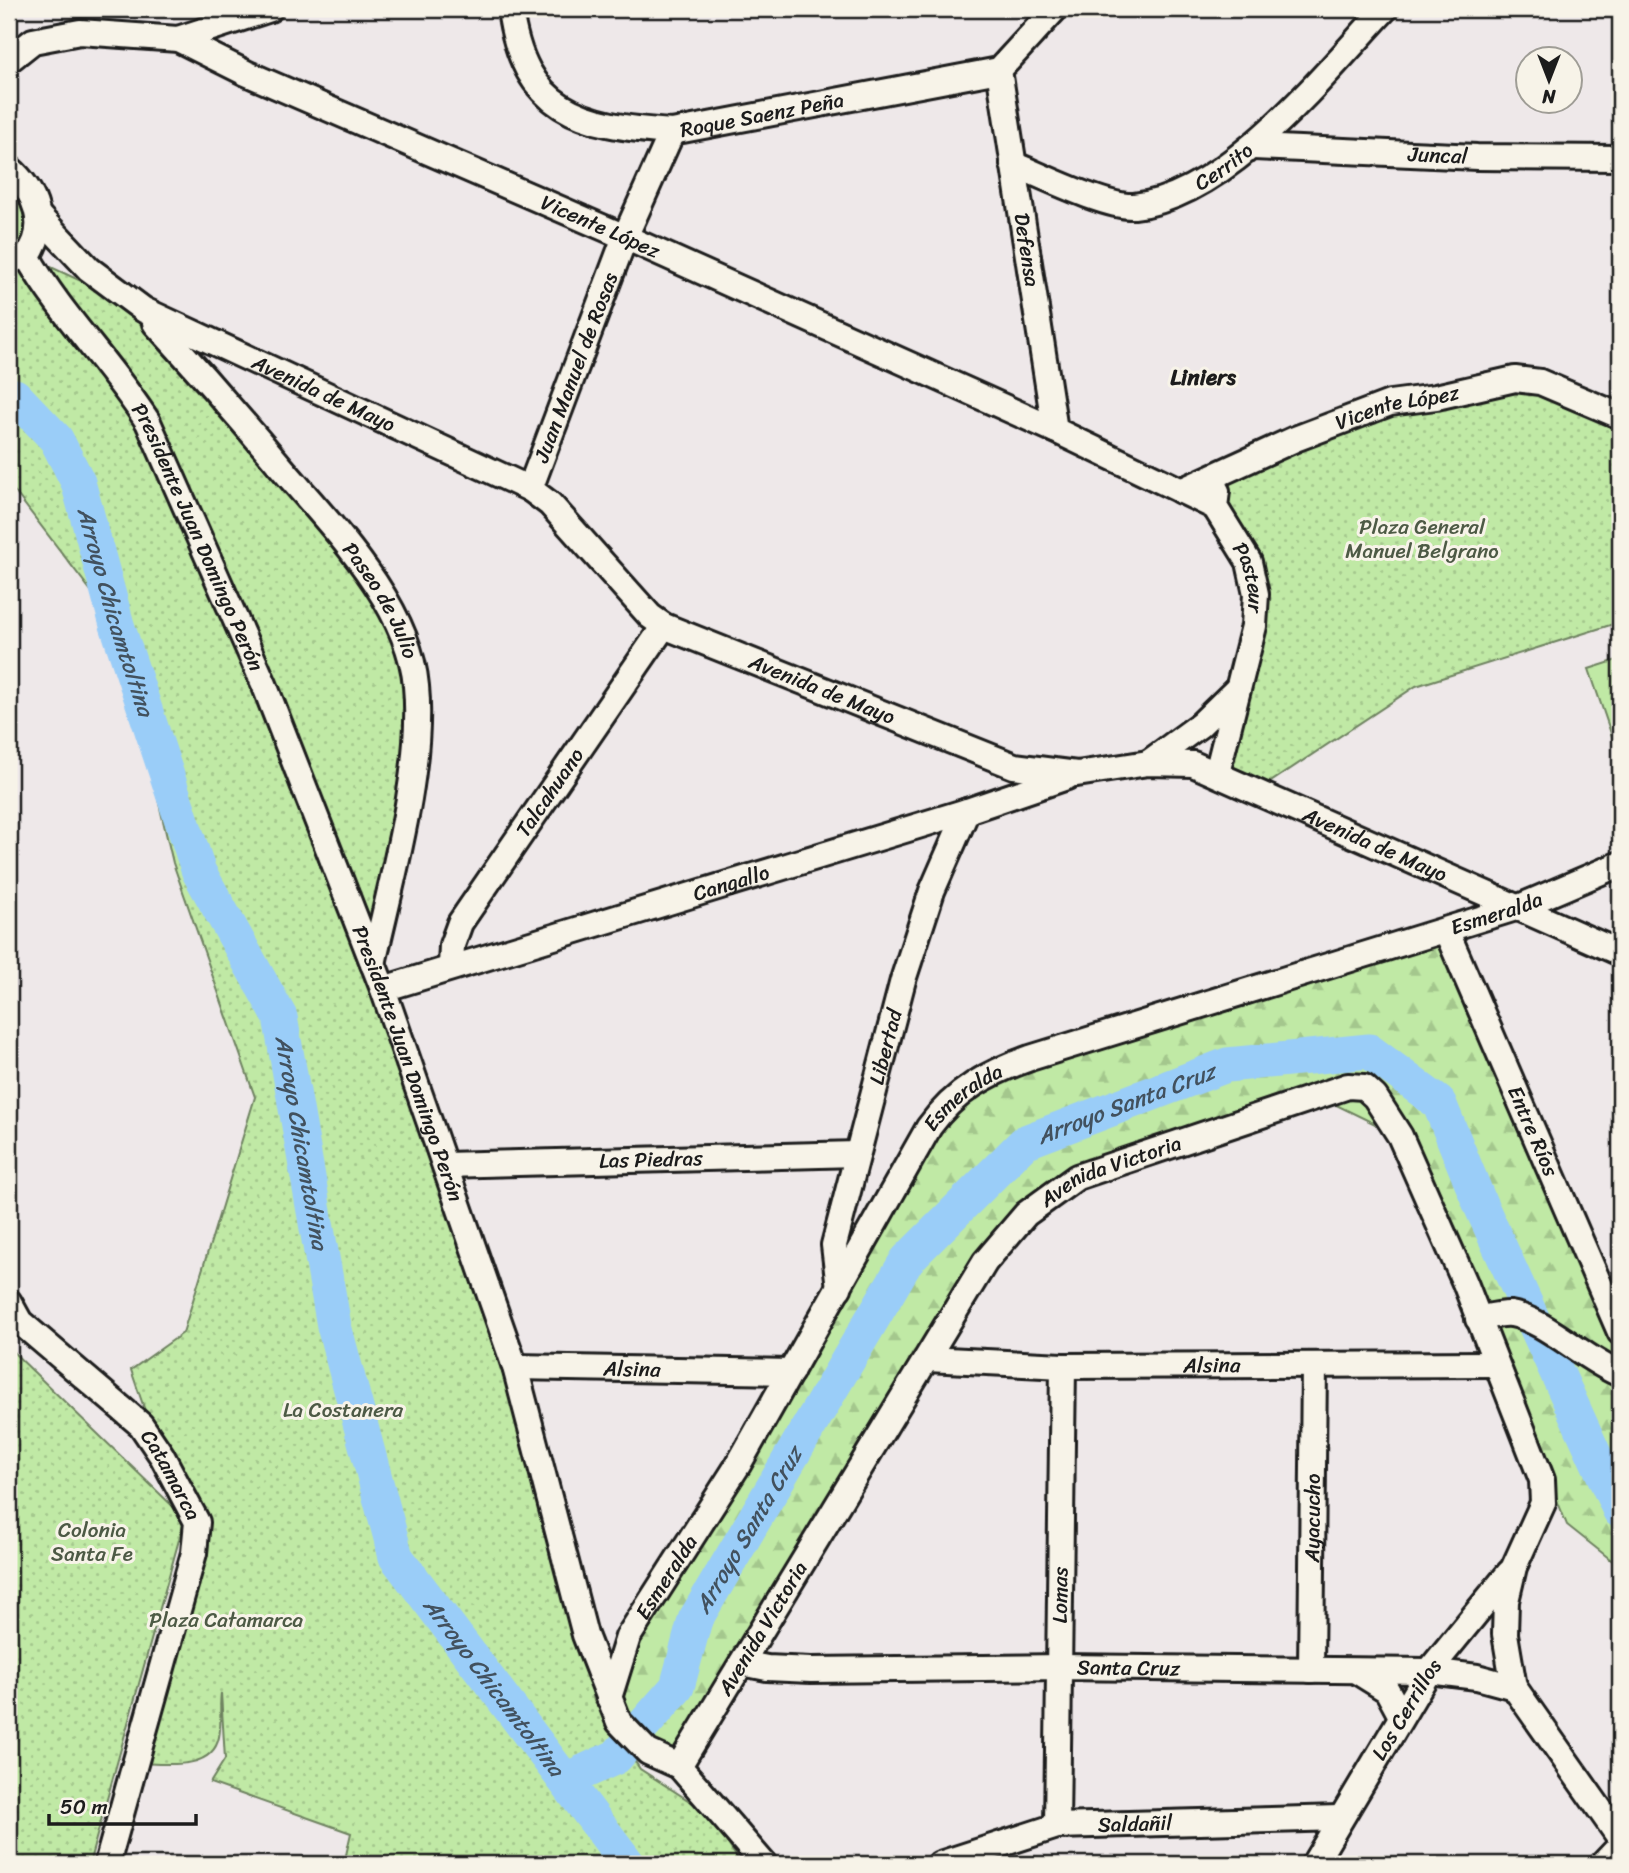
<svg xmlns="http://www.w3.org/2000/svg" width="1629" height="1873" font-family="Sriracha,sans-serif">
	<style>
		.grass { fill: #c0e9a5; stroke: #6e8260; stroke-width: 2 }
		.forest { fill: url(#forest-firs); stroke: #6e8260; stroke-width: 2 }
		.park { fill: url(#park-dots); stroke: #6e8260; stroke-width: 2 }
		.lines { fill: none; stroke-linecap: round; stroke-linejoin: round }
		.river { stroke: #9acdf8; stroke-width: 35 }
		.minor-casing { stroke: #1c1c1c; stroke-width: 30 }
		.minor { stroke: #f7f3e8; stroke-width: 24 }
		.labels { text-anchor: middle; stroke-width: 6; stroke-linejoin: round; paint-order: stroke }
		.street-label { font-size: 21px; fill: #1c1c1c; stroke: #f7f3e8 }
		.park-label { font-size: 21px; fill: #4d5a45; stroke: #f7f3e8 }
		.neighbourhood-label { font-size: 23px; font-weight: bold; fill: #1c1c1c; stroke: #f7f3e8 }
		.water-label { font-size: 23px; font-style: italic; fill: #42515e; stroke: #f7f3e8 }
	</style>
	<defs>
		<pattern id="forest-firs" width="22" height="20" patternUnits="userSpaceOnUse" patternTransform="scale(1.75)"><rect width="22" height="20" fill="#c0e9a5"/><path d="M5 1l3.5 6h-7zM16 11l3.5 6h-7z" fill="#a4c78d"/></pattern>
		<pattern id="park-dots" width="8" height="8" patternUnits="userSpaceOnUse" patternTransform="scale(1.75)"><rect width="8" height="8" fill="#c0e9a5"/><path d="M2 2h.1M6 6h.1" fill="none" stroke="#a4c78d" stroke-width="1.8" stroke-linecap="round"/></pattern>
	</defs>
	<rect width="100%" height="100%" fill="#eee8e9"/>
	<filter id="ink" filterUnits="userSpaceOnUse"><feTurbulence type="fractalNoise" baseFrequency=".0143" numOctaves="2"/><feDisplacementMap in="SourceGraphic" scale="14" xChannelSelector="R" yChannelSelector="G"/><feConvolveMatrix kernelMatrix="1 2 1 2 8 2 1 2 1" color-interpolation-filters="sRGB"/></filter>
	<g filter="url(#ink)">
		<path class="grass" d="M 9,180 L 29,220 L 30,236 L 9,254 Z
			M 1620,659 L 1620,750 L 1617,751 L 1589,669 Z"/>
		<path class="forest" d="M 1446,930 L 1620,1333 L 1620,1567 L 1567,1525 L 1503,1363 L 1400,1136 L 1318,1096 L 1077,1177 L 1026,1214 L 679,1766 L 619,1722 L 628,1637 L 959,1093 Z"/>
		<path class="park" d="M 27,256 L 144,310 L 344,543 L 416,686 L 373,964 L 399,1036 L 573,1588 L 594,1701 L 640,1769 L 708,1813 L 741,1864 L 344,1864 L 351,1833 L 210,1783 L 225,1759 L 221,1693 C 219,1707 222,1723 219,1737 C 212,1773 161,1763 135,1763 L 194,1553 L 131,1370 L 183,1333 L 255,1097 L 173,863 L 117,625 L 9,484 L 9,260 Z
			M 1515,379 L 1620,418 L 1620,622 L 1416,686 L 1257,791 L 1217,773 L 1256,594 L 1215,507 L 1218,473 L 1295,439 Z
			M 9,1348 L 185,1518 L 89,1864 L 9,1864 Z"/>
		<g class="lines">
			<g class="river">
				<path id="s1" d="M 15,396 L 56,439 L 78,482 L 117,625 L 199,872 L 280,1017 L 334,1326 L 396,1557 L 628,1864"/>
				<path id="s2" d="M 566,1780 L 616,1757 L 677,1687 L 695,1620 L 907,1260 L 1025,1142 L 1227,1065 L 1369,1051 L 1439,1103 L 1481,1206 L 1620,1511"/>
			</g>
			<defs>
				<g id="minor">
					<path id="s3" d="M 510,9 C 524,111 580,126 672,132 L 999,70 L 1055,9"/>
					<path d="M 178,39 L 270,9"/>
					<path id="s4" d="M 9,60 L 33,41 L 80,32 L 178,39 L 246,73 L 625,237 L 1055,430 L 1215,507"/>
					<path id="s5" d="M 999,70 L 1055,430"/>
					<path id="s6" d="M 1254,147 L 1477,157 L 1620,158"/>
					<path id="s7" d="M 1013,164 C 1040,175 1107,208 1134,206 C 1227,197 1324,74 1385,9"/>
					<path d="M 9,168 C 35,190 50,227 27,256 L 9,260"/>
					<path id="s8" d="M 38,215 L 89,269 L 144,310 L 530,489 L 550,504 L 650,616 L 664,626 L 1014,766 L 1077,774 L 1148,763 L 1193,764 L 1620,953"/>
					<path id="s9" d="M 27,256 C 61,316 111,364 148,422 L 264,684 L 383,989 L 515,1367 L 585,1635 L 619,1722 L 648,1752 L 679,1766 L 764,1864"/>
					<path id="s10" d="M 155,323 C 198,370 240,418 281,467 C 332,527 409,604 416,686 C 424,768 391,882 373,964"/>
					<path id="s11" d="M 530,489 L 625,237 L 672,132"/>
					<path id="s12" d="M 1181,491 L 1295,439 L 1390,403 L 1436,397 L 1515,379 L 1540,382 L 1620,416"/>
					<path id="s13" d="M 1217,491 L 1215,507 L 1249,562 L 1256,594 L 1254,626 L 1217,773"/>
					<path d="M 1148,763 L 1200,725 L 1236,690"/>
					<path id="s14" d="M 1446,930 L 1620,1332"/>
					<path id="s15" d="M 451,966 L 452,945 L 460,923 L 664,626"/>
					<path id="s16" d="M 383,989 L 967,811 L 1067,777"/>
					<path id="s17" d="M 445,1165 L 857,1154"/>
					<path id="s18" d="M 839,1288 L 834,1245 L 903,980 L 932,891 L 967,811"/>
					<path id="s19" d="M 9,1302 L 20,1322 L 141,1425 L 162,1456 L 197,1522 L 194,1553 L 107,1864"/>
					<path d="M 1478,1319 C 1488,1317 1500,1313 1511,1314 C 1544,1319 1585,1360 1620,1374"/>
					<path id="s20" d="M 927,1359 L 1063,1366 L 1496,1364"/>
					<path id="s21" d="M 515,1367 L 791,1372"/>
					<path id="s22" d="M 742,1663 L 767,1668 L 811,1670 L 1060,1667 L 1429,1671 L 1477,1677 L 1514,1687"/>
					<path id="s23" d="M 1311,1670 L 1314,1365"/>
					<path d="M 1358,1672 L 1387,1690 L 1401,1716"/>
					<path id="s24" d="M 609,1698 L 628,1637 L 738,1465 L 929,1127 C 956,1090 988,1073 1030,1058 L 1519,907 L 1620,864"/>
					<path id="s25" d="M 679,1766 L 985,1262 L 1026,1214 L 1077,1177 L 1348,1086 L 1364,1087 L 1375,1097 L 1400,1136 L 1465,1283 L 1542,1480 L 1543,1503 L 1514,1567 L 1506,1601 L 1505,1634 L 1514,1687 L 1620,1838"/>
					<path id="s26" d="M 1057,1826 L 1063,1366"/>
					<path id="s27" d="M 940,1864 L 1057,1826 L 1339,1818"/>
					<path id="s28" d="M 1314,1864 L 1429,1671 L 1509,1573"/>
					<path d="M 1603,1864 L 1620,1846"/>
				</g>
			</defs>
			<use href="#minor" class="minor-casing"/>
			<use href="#minor" class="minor"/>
		</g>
	</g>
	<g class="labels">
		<g class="street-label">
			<text dy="7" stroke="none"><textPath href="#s3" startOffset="320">Roque Saenz Peña</textPath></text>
			<text dy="7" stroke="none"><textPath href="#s6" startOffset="184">Juncal</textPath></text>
			<text dy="7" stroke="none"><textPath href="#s7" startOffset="228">Cerrito</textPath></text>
			<text dy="7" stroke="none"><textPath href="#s4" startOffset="639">Vicente López</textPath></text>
			<text dy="7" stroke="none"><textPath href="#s5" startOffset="182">Defensa</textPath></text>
			<text dy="7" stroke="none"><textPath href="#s11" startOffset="130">Juan Manuel de Rosas</textPath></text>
			<text dy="7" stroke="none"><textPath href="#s8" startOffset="341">Avenida de Mayo</textPath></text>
			<text dy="7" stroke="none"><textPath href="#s12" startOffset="233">Vicente López</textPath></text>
			<text dy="7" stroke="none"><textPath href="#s9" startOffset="331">Presidente Juan Domingo Perón</textPath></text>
			<text dy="7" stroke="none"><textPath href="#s13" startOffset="96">Pasteur</textPath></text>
			<text dy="7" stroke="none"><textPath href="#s10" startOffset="359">Paseo de Julio</textPath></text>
			<text dy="7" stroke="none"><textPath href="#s8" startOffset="931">Avenida de Mayo</textPath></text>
			<text dy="7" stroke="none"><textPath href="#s15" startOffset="203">Talcahuano</textPath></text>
			<text dy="7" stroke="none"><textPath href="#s8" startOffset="1517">Avenida de Mayo</textPath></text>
			<text dy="7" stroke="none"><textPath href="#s16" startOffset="364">Cangallo</textPath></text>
			<text dy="7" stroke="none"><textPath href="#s24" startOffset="1269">Esmeralda</textPath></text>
			<text dy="7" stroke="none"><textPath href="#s18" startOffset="248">Libertad</textPath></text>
			<text dy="7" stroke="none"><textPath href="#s9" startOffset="898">Presidente Juan Domingo Perón</textPath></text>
			<text dy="7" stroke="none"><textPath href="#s24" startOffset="702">Esmeralda</textPath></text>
			<text dy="7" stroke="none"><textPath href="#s14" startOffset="219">Entre Ríos</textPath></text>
			<text dy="7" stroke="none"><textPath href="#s17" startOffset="206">Las Piedras</textPath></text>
			<text dy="7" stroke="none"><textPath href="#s25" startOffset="749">Avenida Victoria</textPath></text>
			<text dy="7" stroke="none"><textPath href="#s20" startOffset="285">Alsina</textPath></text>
			<text dy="7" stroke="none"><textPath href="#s21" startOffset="117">Alsina</textPath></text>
			<text dy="7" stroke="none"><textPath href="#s19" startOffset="240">Catamarca</textPath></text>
			<text dy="7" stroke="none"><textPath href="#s23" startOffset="152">Ayacucho</textPath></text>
			<text dy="7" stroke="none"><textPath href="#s24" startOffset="135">Esmeralda</textPath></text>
			<text dy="7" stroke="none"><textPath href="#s26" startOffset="231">Lomas</textPath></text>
			<text dy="7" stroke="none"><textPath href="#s25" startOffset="161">Avenida Victoria</textPath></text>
			<text dy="7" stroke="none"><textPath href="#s22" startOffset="387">Santa Cruz</textPath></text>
			<text dy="7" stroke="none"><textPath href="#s28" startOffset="180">Los Cerrillos</textPath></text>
			<text dy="7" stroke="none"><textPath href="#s27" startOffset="201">Saldañil</textPath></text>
		</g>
		<g class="park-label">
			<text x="1422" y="534">Plaza General<tspan x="1422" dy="24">Manuel Belgrano</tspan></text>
			<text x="343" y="1417">La Costanera</text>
			<text x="92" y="1537">Colonia<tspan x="92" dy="24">Santa Fe</tspan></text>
			<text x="226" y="1627">Plaza Catamarca</text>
		</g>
		<g class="neighbourhood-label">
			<text x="1203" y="385">Liniers</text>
		</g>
		<g class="water-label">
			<text dy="8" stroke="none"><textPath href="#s1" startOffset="243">Arroyo Chicamtoltina</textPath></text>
			<text dy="8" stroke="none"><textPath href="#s2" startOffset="910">Arroyo Santa Cruz</textPath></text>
			<text dy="8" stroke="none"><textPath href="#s1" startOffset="810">Arroyo Chicamtoltina</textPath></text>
			<text dy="8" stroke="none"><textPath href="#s2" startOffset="322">Arroyo Santa Cruz</textPath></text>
			<text dy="8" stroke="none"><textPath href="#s1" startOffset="1398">Arroyo Chicamtoltina</textPath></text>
		</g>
	</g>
	<rect width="1629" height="1873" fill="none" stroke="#f7f3e8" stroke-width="35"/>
	<rect x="18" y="18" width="1594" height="1838" fill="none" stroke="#1c1c1c" stroke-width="2.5" filter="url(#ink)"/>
	<g transform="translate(1549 80) rotate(180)"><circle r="33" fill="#f7f3e8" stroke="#9f9d96" stroke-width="2"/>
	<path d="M0-5L12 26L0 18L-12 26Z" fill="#1c1c1c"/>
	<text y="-10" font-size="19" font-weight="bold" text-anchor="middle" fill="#1c1c1c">N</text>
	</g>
	<path d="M49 1814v10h147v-10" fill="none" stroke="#1c1c1c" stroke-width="3.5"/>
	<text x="60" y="1814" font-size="21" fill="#1c1c1c" stroke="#f7f3e8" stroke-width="5" paint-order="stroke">50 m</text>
</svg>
